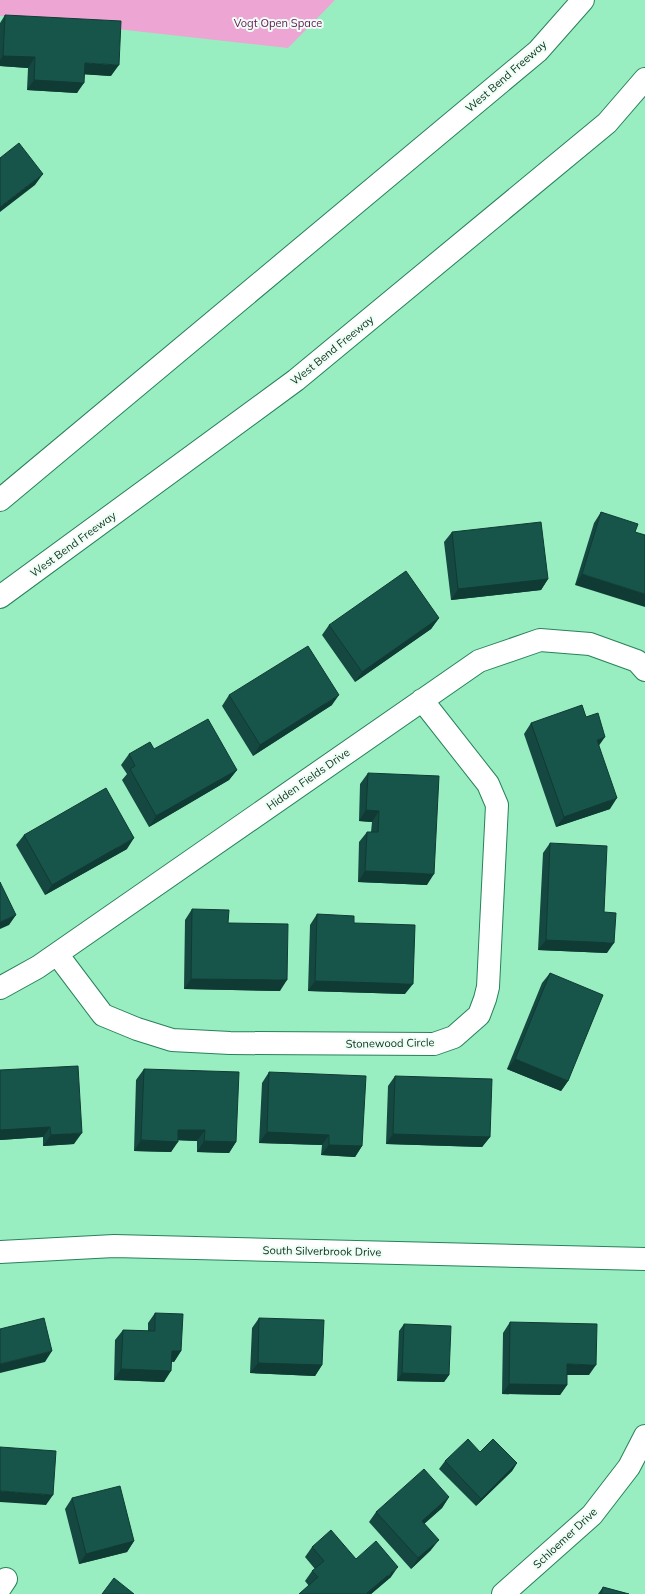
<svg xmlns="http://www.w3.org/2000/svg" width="645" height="1594" font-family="Mulish,sans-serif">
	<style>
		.green { fill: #eda5d4 }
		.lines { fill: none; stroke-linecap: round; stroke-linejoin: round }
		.minor-casing { stroke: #288159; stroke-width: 24 }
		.highway-casing { stroke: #288159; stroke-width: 24 }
		.minor { stroke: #fff; stroke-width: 22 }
		.highway { stroke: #fff; stroke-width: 22 }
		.wall { fill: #144840 }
		.shaded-wall { fill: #103b34 }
		.building { fill: #17544a; stroke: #103b34 }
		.labels { text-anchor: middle; stroke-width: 4; stroke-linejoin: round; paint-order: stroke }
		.park-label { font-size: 11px; fill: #6a1255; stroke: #eefef5 }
		.street-label { font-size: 11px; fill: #0a2f1e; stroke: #eefef5 }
	</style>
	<rect width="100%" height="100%" fill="#98eec1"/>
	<path class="green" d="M 0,0 L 335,0 L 288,48 L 0,16 Z"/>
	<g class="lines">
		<defs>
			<path id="minor" d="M 57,954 L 103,1015 L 137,1029 L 172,1040 L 230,1043 L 434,1044 L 454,1037 L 479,1015 L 485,999 L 488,987 L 497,805 L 488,784 L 422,700
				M 0,988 L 38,967 L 479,661 L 540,640 L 590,644 L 637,661 L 645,670
				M 0,1252 L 114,1246 L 645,1259
				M 0,1588 L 6,1579
				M 503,1594 L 592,1515 L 629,1467 L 645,1436"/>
			<path id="highway" d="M 0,500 L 538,51 L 583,0
				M 0,597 L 296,380 L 607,123 L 645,79"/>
		</defs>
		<use href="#minor" class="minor-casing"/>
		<use href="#highway" class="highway-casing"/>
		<use href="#minor" class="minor"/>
		<use href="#highway" class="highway"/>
	</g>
	<path class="wall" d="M 5,15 L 111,76 L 84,74 L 77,93 L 27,90 L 28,68 L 0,66 L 0,23 Z
		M 601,512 L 635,532 L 575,585 L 594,523 Z
		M 452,532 L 548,579 L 541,590 L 451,600 L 444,542 Z
		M 439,618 L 431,629 L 355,682 L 322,635 L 329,625 Z
		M 229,695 L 332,705 L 253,756 L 222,706 Z
		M 586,717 L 599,746 L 610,809 L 556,827 L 524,734 L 531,723 Z
		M 154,749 L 237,770 L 229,780 L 149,827 L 122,780 L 127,774 L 121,765 L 129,754 Z
		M 368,773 L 427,885 L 358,882 L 359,842 L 367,832 L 371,832 L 372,822 L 359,821 L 360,784 Z
		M 24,835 L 127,849 L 45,895 L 16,845 Z
		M 550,843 L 604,912 L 607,953 L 538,950 L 543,853 Z
		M 192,909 L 228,923 L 280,991 L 184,989 L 185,920 Z
		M 317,914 L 354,923 L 405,994 L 308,991 L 310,925 Z
		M 550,973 L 568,1081 L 561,1091 L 507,1069 L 542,983 Z
		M 144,1069 L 236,1142 L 229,1153 L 197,1152 L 197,1141 L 178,1140 L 171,1152 L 134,1151 L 136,1080 Z
		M 0,1070 L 74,1144 L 43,1146 L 43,1137 L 0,1140 Z
		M 269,1072 L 362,1146 L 355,1157 L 321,1155 L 322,1145 L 259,1143 L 262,1083 Z
		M 395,1076 L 490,1137 L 482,1147 L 386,1144 L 388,1086 Z
		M 155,1313 L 181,1351 L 174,1362 L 172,1361 L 164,1382 L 114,1380 L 115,1340 L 123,1330 L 148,1331 L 148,1323 Z
		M 259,1318 L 322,1365 L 315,1376 L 250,1373 L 252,1328 Z
		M 510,1322 L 589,1375 L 567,1375 L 567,1385 L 560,1395 L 502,1394 L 503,1333 Z
		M 404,1324 L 449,1375 L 444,1382 L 397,1381 L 399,1331 Z
		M 480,1452 L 517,1463 L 512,1471 L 476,1506 L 439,1469 L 445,1461 Z
		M 449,1497 L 442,1508 L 424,1524 L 431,1550 L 411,1569 L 369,1522 L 376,1512 Z
		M 72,1498 L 134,1541 L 127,1552 L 79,1564 L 65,1509 Z
		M 312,1547 L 356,1559 L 391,1577 L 371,1594 L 299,1594 L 309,1586 L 305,1581 L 312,1571 L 315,1569 L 305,1557 Z
		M 603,1587 L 629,1594 L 598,1594 Z"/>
	<path class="shaded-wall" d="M 3,56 L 35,57 L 28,68 L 0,66 L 0,60 Z
		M 85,63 L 119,65 L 111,76 L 78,74 Z
		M 34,80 L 84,83 L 77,93 L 27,90 Z
		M 43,174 L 35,185 L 0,212 L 0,207 Z
		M 582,574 L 645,594 L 645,607 L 575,585 Z
		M 548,579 L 541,590 L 451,600 L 458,589 Z
		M 439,618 L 431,629 L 355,682 L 362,672 Z
		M 339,695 L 332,705 L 253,756 L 260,745 Z
		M 605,737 L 598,747 L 597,740 Z
		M 237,770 L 229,780 L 149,827 L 156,816 Z
		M 617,798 L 610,809 L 556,827 L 564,817 Z
		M 366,810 L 379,811 L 372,822 L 359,821 Z
		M 134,838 L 127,849 L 45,895 L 52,885 Z
		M 365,871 L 434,874 L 427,885 L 358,882 Z
		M 16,915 L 9,925 L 0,929 L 0,922 Z
		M 546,940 L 614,943 L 607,953 L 538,950 Z
		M 191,979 L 287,980 L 280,991 L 184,989 Z
		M 315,981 L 413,984 L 405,994 L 308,991 Z
		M 515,1059 L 568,1081 L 561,1091 L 507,1069 Z
		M 50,1127 L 43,1137 L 0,1140 L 0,1130 Z
		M 178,1130 L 205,1130 L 197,1141 L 171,1140 Z
		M 267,1132 L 329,1135 L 322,1145 L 259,1143 Z
		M 82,1133 L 74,1144 L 43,1146 L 51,1135 Z
		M 393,1134 L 490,1137 L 482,1147 L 386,1144 Z
		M 141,1140 L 178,1142 L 171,1152 L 134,1151 Z
		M 204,1141 L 236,1142 L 229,1153 L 197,1152 Z
		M 329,1145 L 362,1146 L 355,1157 L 321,1155 Z
		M 52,1351 L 45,1362 L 0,1373 L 0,1364 Z
		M 172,1351 L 181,1351 L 174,1362 L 165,1361 Z
		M 258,1363 L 322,1365 L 315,1376 L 250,1373 Z
		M 567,1364 L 596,1365 L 589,1375 L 560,1375 Z
		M 121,1369 L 171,1371 L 164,1382 L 114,1380 Z
		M 402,1373 L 449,1375 L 444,1382 L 397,1381 Z
		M 509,1384 L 567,1385 L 560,1395 L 502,1394 Z
		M 517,1463 L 512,1471 L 476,1506 L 481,1499 Z
		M 0,1491 L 53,1495 L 46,1505 L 0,1502 Z
		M 449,1497 L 442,1508 L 415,1532 L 422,1521 Z
		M 439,1540 L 431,1550 L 411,1569 L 418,1558 Z
		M 134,1541 L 127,1552 L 79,1564 L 86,1554 Z
		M 398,1567 L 391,1577 L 371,1594 L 367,1594 Z"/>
	<path class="building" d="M 5,15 L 121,21 L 119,65 L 85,63 L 84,83 L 34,80 L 35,57 L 3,56 Z
		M 19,143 L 43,174 L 0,207 L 0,158 Z
		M 601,512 L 638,524 L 635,532 L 645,535 L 645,594 L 582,574 Z
		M 541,522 L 548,579 L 458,589 L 452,532 Z
		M 406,571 L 439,618 L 362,672 L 329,625 Z
		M 308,646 L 339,695 L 260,745 L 229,695 Z
		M 582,705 L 586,717 L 598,713 L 605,737 L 597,740 L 617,798 L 564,817 L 531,723 Z
		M 208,719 L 237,770 L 156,816 L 130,769 L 135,766 L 129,754 L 150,742 L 154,749 Z
		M 368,773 L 439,776 L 434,874 L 365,871 L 367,832 L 378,832 L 379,811 L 366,810 Z
		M 106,788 L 134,838 L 52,885 L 24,835 Z
		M 550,843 L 607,846 L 604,912 L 616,913 L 614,943 L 546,940 Z
		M 0,882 L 16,915 L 0,922 Z
		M 192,909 L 229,910 L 228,923 L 288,924 L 287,980 L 191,979 Z
		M 317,914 L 354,916 L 354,923 L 415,925 L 413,984 L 315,981 Z
		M 550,973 L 603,995 L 568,1081 L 515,1059 Z
		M 78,1066 L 82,1133 L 51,1135 L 50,1127 L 0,1130 L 0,1070 Z
		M 144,1069 L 239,1072 L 236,1142 L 204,1141 L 205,1130 L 178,1130 L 178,1142 L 141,1140 Z
		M 269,1072 L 366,1076 L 362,1146 L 329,1145 L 329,1135 L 267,1132 Z
		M 395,1076 L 492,1079 L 490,1137 L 393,1134 Z
		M 155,1313 L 183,1314 L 181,1351 L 172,1351 L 171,1371 L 121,1369 L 123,1330 L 155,1331 Z
		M 44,1318 L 52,1351 L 0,1364 L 0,1329 Z
		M 259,1318 L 324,1320 L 322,1365 L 258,1363 Z
		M 510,1322 L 597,1324 L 596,1365 L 567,1364 L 567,1385 L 509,1384 Z
		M 404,1324 L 451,1326 L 449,1375 L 402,1373 Z
		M 468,1439 L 480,1452 L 493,1439 L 517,1463 L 481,1499 L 445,1461 Z
		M 0,1447 L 56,1451 L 53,1495 L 0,1491 Z
		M 424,1469 L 449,1497 L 422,1521 L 439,1540 L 418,1558 L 376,1512 Z
		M 120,1486 L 134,1541 L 86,1554 L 72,1498 Z
		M 331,1530 L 356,1559 L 376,1541 L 398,1567 L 367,1593 L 368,1594 L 299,1594 L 318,1577 L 312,1571 L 324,1561 L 312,1547 Z
		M 114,1578 L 134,1594 L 102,1594 Z
		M 603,1587 L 629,1594 L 601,1594 Z"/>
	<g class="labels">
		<g class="park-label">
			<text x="278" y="27">Vogt Open Space</text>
		</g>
		<g class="street-label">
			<text transform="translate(506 76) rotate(-41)" y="4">West Bend Freeway</text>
			<text transform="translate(332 350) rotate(-39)" y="4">West Bend Freeway</text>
			<text transform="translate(73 544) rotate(-36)" y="4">West Bend Freeway</text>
			<text transform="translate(308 779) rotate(-35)" y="4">Hidden Fields Drive</text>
			<text transform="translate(390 1043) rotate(-1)" y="4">Stonewood Circle</text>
			<text transform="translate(322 1251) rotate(1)" y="4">South Silverbrook Drive</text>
			<text transform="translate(565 1538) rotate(-43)" y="4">Schloemer Drive</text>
		</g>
	</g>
</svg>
